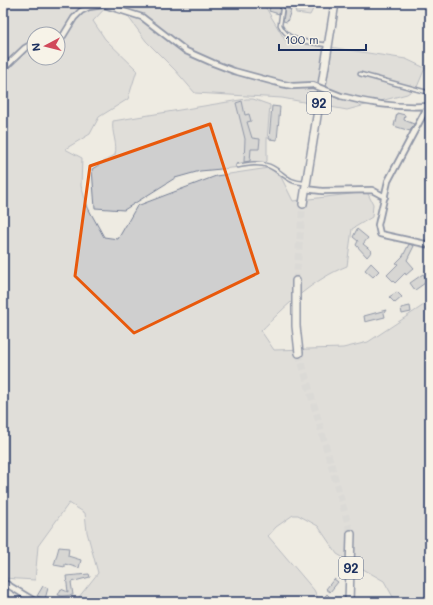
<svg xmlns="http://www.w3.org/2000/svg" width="433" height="605" font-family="Mali,sans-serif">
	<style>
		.green { fill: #cfcfcf; stroke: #757f96; fill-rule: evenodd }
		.building { fill: #babdc2; stroke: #1b2f5e }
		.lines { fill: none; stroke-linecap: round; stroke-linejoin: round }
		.primary-tunnel { stroke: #c4c5c8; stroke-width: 7; stroke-dasharray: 7 3.5; stroke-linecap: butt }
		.service-casing { stroke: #1b2f5e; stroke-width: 5.5 }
		.minor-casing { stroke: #1b2f5e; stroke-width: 8 }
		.primary-casing { stroke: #1b2f5e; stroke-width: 10 }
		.service { stroke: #f7f3e8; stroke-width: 2.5 }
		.minor { stroke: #f7f3e8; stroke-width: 4.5 }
		.primary { stroke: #f7f3e8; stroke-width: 7 }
		.minor-bridge-casing { stroke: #1b2f5e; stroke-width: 8; stroke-linecap: butt }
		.minor-bridge { stroke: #f7f3e8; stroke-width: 4.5 }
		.marked { fill: none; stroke: #e8590c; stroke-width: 3; stroke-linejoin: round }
		.labels { text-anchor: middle; stroke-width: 3.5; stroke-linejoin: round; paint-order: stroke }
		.shield { fill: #f7f3e8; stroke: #5d6a87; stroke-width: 1 }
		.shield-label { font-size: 13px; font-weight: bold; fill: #1b2f5e }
	</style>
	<rect width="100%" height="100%" fill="#eeebe2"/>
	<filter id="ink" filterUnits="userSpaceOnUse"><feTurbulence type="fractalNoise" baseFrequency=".025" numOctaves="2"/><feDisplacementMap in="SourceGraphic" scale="8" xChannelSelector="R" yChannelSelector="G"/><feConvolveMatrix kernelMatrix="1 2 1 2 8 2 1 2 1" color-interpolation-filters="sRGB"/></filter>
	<g filter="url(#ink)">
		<path class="green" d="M 3,3 L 110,3 L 93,21 L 105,39 L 137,70 L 128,99 L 99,117 L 90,134 L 65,149 L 82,158 L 81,186 L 88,208 L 104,237 L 118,239 L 137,206 L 216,176 L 269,168 L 281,177 L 293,201 L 367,192 L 373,204 L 372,217 L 352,229 L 347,266 C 314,279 285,306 261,331 L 274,350 L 343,348 L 368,342 L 430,301 L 430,602 L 404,602 L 393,597 L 384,581 L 337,554 L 318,526 L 298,515 L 293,515 L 276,527 L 268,536 L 314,590 L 320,602 L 75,602 L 98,573 L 87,532 L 85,513 L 69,503 L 38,546 L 35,580 L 3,578 ZM 34,34 L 58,34 L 58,58 L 34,58 Z
			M 118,3 L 263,3 L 285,40 L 406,59 L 425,68 L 417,87 L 407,94 L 347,110 L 282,98 L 195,93 L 175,70 L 146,41 Z
			M 293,3 L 316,3 L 310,15 L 296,13 Z
			M 246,99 L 253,99 L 270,105 L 267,140 L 267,161 L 263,165 L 200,171 L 175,178 L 124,210 L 95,208 L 92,169 L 115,155 C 118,143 111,133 113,121 Z"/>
		<path class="building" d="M 271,4 L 280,7 L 279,14 L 269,11 Z
			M 285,8 L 291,10 L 287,22 L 283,21 Z
			M 242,101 L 245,115 L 249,114 L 251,121 L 247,122 L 252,138 L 260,139 L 259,149 L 251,149 L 250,161 L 244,162 L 245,139 L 236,103 Z
			M 272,106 L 280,107 L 277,140 L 269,139 Z
			M 397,113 L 405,115 L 404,120 L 414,124 L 410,131 L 394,126 Z
			M 357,229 L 368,238 L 363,244 L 372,251 L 367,257 L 356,245 L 358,241 L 353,237 Z
			M 409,244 L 414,246 L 407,260 L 414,268 L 406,275 L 405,273 L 395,283 L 387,275 L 398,264 L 396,263 L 403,256 Z
			M 371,263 L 379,271 L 373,277 L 365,270 Z
			M 423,274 L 428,281 L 415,290 L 410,283 Z
			M 397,292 L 402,297 L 395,303 L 389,297 Z
			M 410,306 L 411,312 L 402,314 L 401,308 Z
			M 386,310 L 384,313 L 385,317 L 365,322 L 364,316 Z
			M 59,547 L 69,548 L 68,556 L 81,560 L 79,568 L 65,564 L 65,567 L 54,565 Z
			M 89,574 L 90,577 L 71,582 L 73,595 L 62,596 L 58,595 L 61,589 L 68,592 L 66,576 Z
			M 334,579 L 338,582 L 330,592 L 326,589 Z
			M 43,586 L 48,588 L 45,599 L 37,596 Z
			M 327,594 L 335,602 L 320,602 Z"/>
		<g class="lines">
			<path class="primary-tunnel" d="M 296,281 L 303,204
				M 299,353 L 351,534"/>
			<defs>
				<path id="service" d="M 283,3 L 280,25 C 288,43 310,42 328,45
					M 360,74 L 430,93
					M 238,166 C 248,164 259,162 269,166 C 285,173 286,183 306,183"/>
				<path id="minor" d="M 58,38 L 63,36 L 74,18 L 81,11 L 89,7 L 104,5 L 142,17 L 186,51 L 213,63 L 234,71 L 282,84 L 293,86 L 313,85
					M 3,69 L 25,48 L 34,43
					M 341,96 C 371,104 397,108 428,106
					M 430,102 L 388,181 L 378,225 L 380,234 L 430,245
					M 305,189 L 322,191 L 372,190 L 385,197
					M 3,582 L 36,602"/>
				<path id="primary" d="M 303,204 L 335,3
					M 296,281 L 296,326 L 299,353
					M 349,602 L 351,534"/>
			</defs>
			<use href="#service" class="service-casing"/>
			<use href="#minor" class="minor-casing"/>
			<use href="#primary" class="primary-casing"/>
			<use href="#service" class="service"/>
			<use href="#minor" class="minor"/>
			<use href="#primary" class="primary"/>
			<defs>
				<path id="minor-bridge" d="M 313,85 L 341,96"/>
			</defs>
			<use href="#minor-bridge" class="minor-bridge-casing"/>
			<use href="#minor-bridge" class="minor-bridge"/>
		</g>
	</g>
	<path d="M0 0H433V605H0ZM 210,124 L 258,273 L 134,333 L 75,276 L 90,166 Z" fill="#eeebe2" fill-opacity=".55" fill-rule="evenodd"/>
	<path class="marked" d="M 210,124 L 258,273 L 134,333 L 75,276 L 90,166 Z"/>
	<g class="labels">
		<g class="shield">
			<rect x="307" y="92" width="24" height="22" rx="3"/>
			<rect x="339" y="557" width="24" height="22" rx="3"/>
		</g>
		<g class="shield-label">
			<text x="319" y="108">92</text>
			<text x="351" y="573">92</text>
		</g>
	</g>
	<rect width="433" height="605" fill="none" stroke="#f7f3e8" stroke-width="16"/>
	<rect x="8" y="8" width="417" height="589" fill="none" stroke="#1b2f5e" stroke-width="1.5" filter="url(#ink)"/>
	<g transform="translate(46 46) rotate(263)"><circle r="19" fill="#f7f3e8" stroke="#9fa5b1"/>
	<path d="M0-3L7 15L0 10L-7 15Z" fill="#d1495b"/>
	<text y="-6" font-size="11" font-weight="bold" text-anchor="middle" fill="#1b2f5e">N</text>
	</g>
	<path d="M279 44v6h87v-6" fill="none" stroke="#1b2f5e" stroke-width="2"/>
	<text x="285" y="44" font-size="12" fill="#1b2f5e" stroke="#f7f3e8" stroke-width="3" paint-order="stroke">100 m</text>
</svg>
